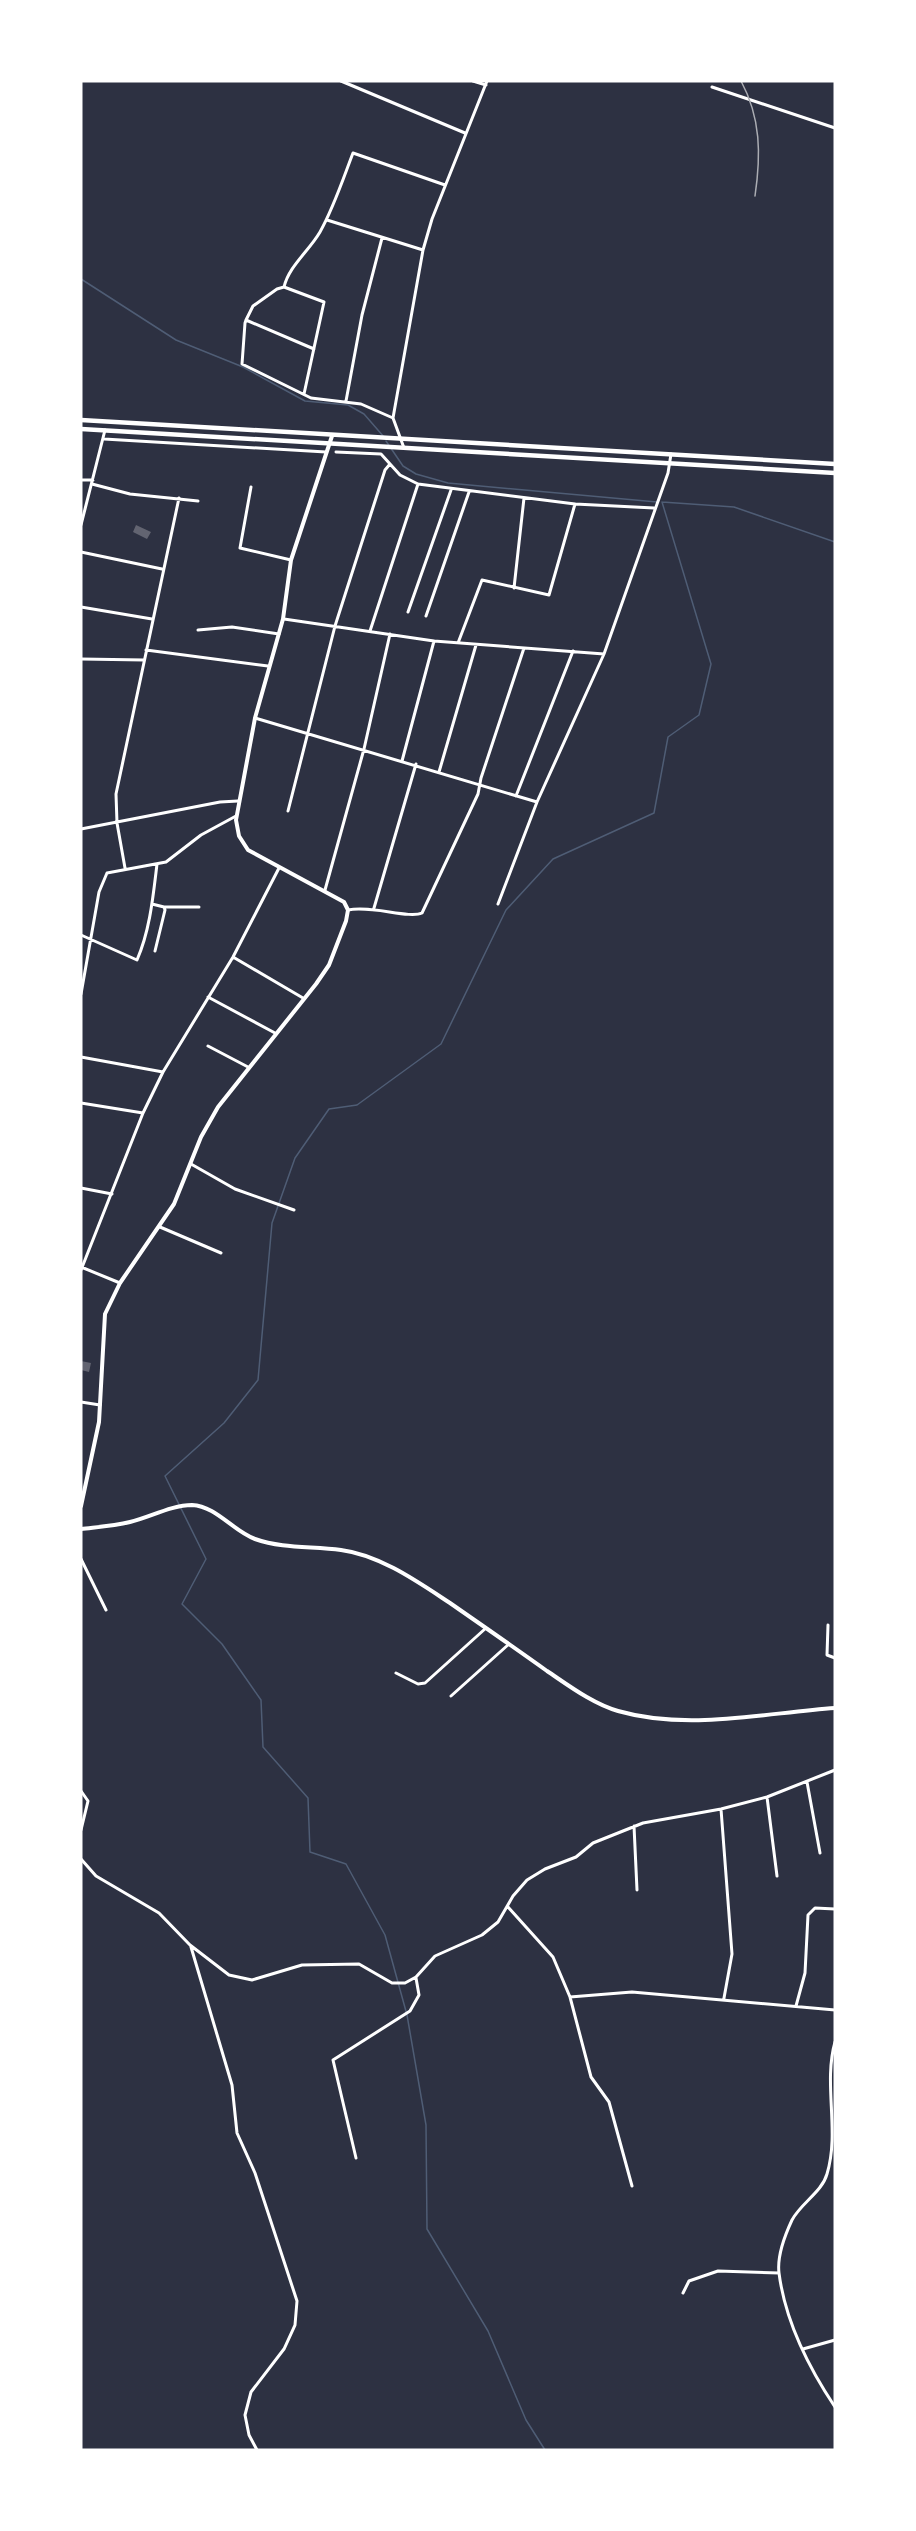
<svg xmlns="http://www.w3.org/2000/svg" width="916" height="2531" font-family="Rubik,sans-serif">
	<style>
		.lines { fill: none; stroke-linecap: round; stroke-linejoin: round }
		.stream { stroke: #4f5d75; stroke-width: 1.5 }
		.building { fill: #626471 }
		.minor { stroke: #fff; stroke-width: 3 }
		.tertiary { stroke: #fff; stroke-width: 4 }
		.primary { stroke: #fff; stroke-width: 4.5 }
		.rail { stroke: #abadb3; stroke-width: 1.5 }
	</style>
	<rect width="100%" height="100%" fill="#2d3142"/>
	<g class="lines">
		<path class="stream" d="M 81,279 L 176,340 L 243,367 L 305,401 L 348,405 L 364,414 L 384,437
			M 386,441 L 403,466 L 416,474 L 448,483 L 657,502
			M 662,502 L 734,507 L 835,542
			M 545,2450 L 526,2420 L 488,2331 L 427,2229 L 426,2125 L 407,2015 L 385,1935 L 346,1864 L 310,1852 L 308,1798 L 263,1747 L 261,1700 L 222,1644 L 182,1604 L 206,1559 L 165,1476 L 224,1423 L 258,1380 L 272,1223 L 295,1158 L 329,1109 L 357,1105 L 441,1044 L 506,910 L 553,859 L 654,813 L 668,737 L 699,715 L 711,664 L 662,502"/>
	</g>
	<path class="building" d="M 136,525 L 151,532 L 147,539 L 133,532 Z
		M 81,1361 L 91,1363 L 89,1372 L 81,1370 Z"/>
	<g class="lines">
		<path class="minor" d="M 341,81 L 465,133
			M 473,81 L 486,85
			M 712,87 L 835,128
			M 327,220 L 423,250
			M 284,287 L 324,302 L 304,394
			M 246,320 L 253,306 L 277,289 L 284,287 C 289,266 309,251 320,232 C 334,207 343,179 353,153 L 445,185
			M 314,349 L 246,320 L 245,323 L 242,364 L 311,398 L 361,404 L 393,418
			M 346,401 L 362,315 L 382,238
			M 104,439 L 326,452
			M 404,448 L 393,418 L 423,250 L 432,219 L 487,81
			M 336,452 L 381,454 L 400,475 L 418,484 L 575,504 L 654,508
			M 81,480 L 93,480
			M 92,484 L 130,494 L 198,501
			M 251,487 L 240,548 L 291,560
			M 81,525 L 105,430
			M 81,552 L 162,569
			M 514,588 L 524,498
			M 81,607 L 152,619
			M 408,612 L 451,490
			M 426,616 L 469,492
			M 284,619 L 434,641 L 604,654
			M 198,630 L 232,627 L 279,634
			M 370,631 L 418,484
			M 458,643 L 482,580 L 549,595 L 575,504
			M 146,650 L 268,666
			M 81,659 L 144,660
			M 255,718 L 537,802
			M 402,761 L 434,641
			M 439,772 L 476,645
			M 516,796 L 573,651
			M 288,811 L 335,626 L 385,470 L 390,464
			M 81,829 L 220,802 L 238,801
			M 125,868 L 117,823 L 116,794 L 179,498
			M 325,890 L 364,749 L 390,634
			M 152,904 L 164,907 L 165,910 L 155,951
			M 498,904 L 537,802 L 604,654 L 668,473 L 671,454
			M 165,907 L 199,907
			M 374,908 L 416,764
			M 348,910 C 371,905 409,919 422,913 L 478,794 L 481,778 L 524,648
			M 81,935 L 137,960 C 150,930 153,897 157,864
			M 233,957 L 303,998
			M 81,994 L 99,892 L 107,873 L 166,862 L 201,835 L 236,816
			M 208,997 L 275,1033
			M 208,1046 L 248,1067
			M 81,1057 L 163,1072
			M 81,1103 L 143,1113
			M 191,1164 L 235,1189 L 294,1210
			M 81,1188 L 112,1194
			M 160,1227 L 221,1253
			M 81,1267 L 120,1283
			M 81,1270 L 143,1113 L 163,1072 L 233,957 L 279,868
			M 81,1402 L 100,1405
			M 81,1559 L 106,1610
			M 828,1625 L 827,1655 L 835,1658
			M 396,1673 L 418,1684 L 425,1683 L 486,1628
			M 451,1696 L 509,1644
			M 807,1782 L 820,1853
			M 81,1791 L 88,1801 L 81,1830
			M 767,1797 L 777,1876
			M 721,1809 L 732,1954 L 724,1998
			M 634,1826 L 637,1890
			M 81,1859 L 96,1876 L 159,1913 L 190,1945 L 229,1975 L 252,1980 L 302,1965 L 359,1964 L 392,1983 L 405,1983 L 416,1977 L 435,1956 L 482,1935 L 498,1922 L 513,1896 L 527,1880 L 545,1869 L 576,1857 L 593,1843 L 643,1823 L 721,1809 L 767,1797 L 835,1770
			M 508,1907 L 553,1957 L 570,1997 L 591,2077 L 609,2102 L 632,2186
			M 191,1947 L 232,2085 L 237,2133 L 255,2173 L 297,2301 L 295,2325 L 284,2349 L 251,2392 L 245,2415 L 249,2435 L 257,2450
			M 570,1997 L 632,1992 L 835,2010
			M 796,2006 L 805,1973 L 808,1915 L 815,1908 L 835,1909
			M 835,2042 C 823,2084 840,2131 827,2174 C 822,2192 801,2203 792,2220 C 785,2235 777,2257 779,2273 C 785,2320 809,2368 835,2407
			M 356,2158 L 333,2060 L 410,2011 L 419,1995 L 416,1978
			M 683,2293 L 689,2281 L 718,2271 L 779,2273
			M 803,2349 L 835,2340"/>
		<path class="tertiary" d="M 81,1506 L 99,1422 L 105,1314 L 120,1283 L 174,1204 L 201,1137 L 218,1107 L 316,984 L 329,965 L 346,921 L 348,910 L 344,902 L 248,850 L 239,836 L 236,820 L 255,718 L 283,619 L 291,560 L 332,436
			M 81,1529 C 98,1527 114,1526 130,1522 C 150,1517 172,1505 192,1505 C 216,1506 233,1531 255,1539 C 283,1549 312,1546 341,1550 C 380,1555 418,1582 450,1603 C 483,1626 515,1648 547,1671 C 568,1685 593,1704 618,1711 C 688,1731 764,1713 835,1708"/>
		<path class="primary" d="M 81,420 L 835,464
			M 81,429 L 835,473"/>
		<path class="rail" d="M 741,81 C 761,118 761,155 755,196"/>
	</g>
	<rect width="916" height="2531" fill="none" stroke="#ffffff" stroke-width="165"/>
</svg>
